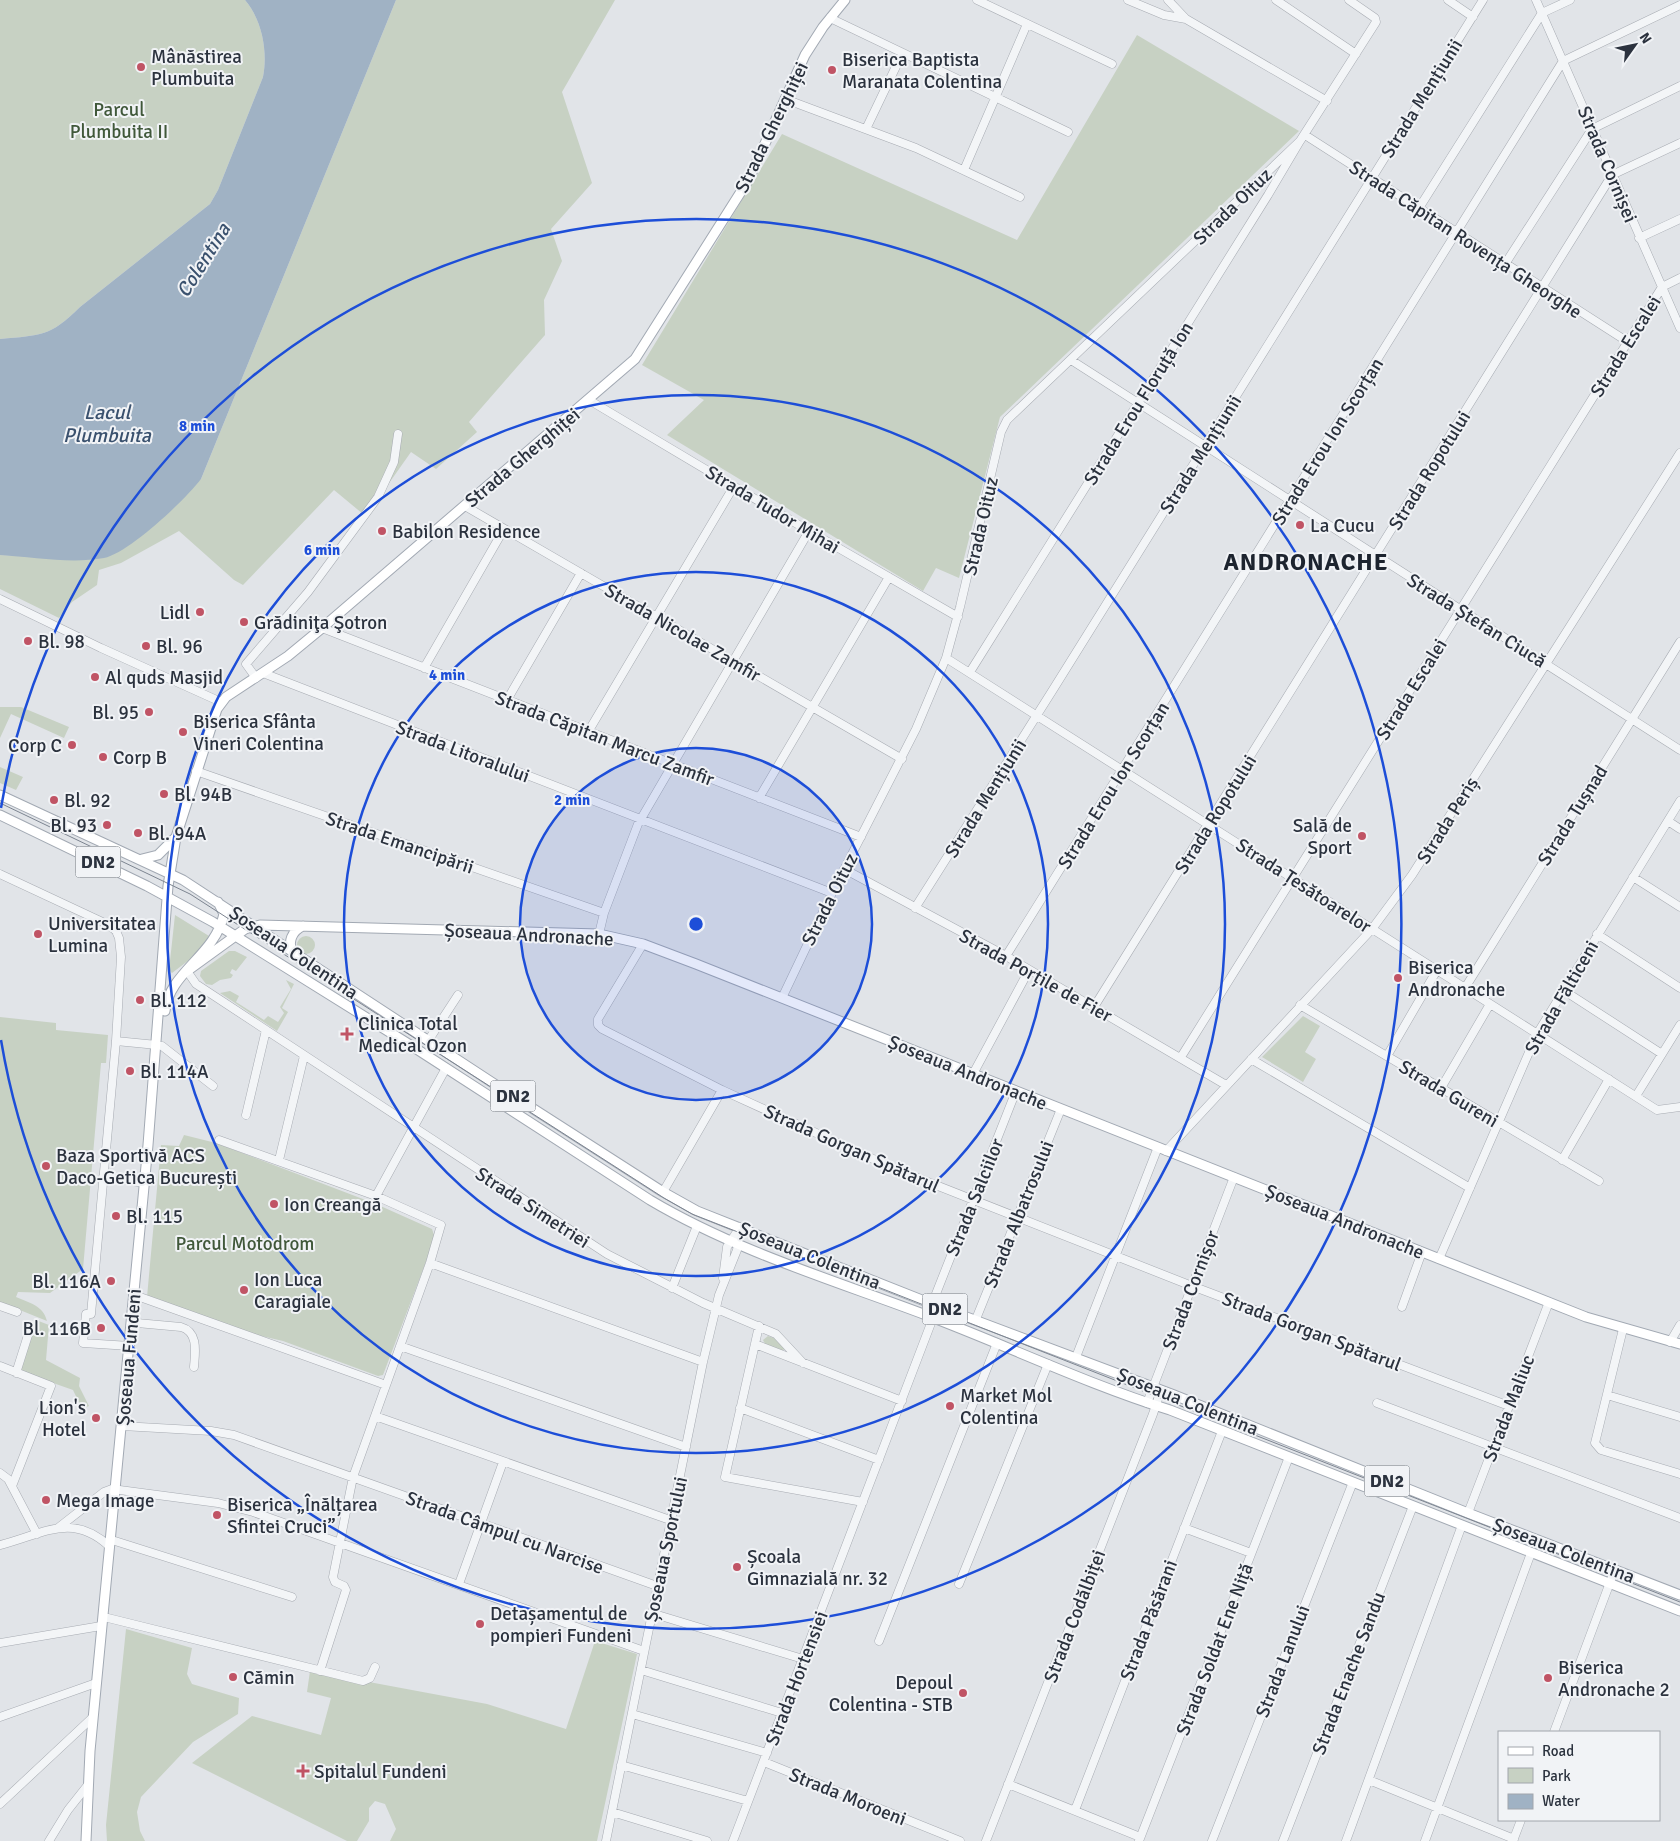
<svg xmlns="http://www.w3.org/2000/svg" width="1680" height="1841" font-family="Signika,sans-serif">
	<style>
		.green { fill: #c7d1c3 }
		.water { fill: #a0b2c4 }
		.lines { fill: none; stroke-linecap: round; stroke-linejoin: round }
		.minor-casing { stroke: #a7abb2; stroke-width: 9 }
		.major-casing { stroke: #a2a9b3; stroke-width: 11 }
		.minor { stroke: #f3f5f7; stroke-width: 8 }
		.major { stroke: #fff; stroke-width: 9 }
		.tram { stroke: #7c8490; stroke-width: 1 }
		.ring { fill: none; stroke: #1d4ed8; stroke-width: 2.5 }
		.poi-dot { fill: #c05465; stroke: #f1f3f6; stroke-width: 2 }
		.labels { text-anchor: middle; stroke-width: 4; stroke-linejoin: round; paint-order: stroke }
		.shield { fill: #f1f3f6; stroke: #666c75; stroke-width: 1 }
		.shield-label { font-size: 18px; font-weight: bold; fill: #2b323e }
		.poi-label { font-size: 19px; fill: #2b323e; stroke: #f1f3f6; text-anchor: start }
		.street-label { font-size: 19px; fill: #2b323e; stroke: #f1f3f6 }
		.park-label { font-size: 19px; fill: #40583a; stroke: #f1f3f6 }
		.water-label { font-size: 20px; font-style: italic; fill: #3a516e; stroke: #f1f3f6 }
		.district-label { font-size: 24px; font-weight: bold; letter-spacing: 1px; fill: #1d242f; stroke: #f1f3f6 }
		.centre { fill: #1d4ed8; stroke: #f1f3f6; stroke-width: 2.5 }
		.ring-label { font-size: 15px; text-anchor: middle; font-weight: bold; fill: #1d4ed8; stroke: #f1f3f6; stroke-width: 4; stroke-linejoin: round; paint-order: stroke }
	</style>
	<rect width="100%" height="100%" fill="#e1e4e8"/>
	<path class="green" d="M 0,0 L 245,0 C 262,20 268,51 263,77 L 218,190 L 210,204 L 80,307 C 50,337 41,335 0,339 Z
		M 396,0 L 615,0 L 562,92 L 592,183 L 551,229 L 562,261 L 544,300 L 545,335 L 469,422 L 477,432 L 436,469 L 411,452 L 375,503 L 363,514 L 334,490 L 243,585 L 234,580 L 179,531 L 121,563 L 99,570 L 97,585 L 72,602 L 59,618 L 0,589 L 0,555 L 94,559 L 201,479 Z
		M 1137,35 L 1299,131 L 1000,417 L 959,578 L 936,568 L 923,591 L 667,435 L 704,400 L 642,365 L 782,134 L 1017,240 Z
		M 0,707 L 21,707 L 69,727 L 64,738 L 11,714 L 0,738 Z
		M 0,767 L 23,777 L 16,790 L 0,783 Z
		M 175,915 L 209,936 L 197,954 L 172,973 L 169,970 Z
		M297 945a9 9 0 1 1 18 0a9 9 0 1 1-18 0Z
		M 229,951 L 235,951 L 247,957 L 236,971 L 232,969 L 230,973 L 233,975 L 231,978 L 220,980 L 212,985 L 206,984 L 200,976 L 201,971 Z
		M 286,980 L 294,984 L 282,1008 L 288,1012 L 277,1031 L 220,993 L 230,991 L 239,996 L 236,1002 L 264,1020 L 268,1016 L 278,1022 L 284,1013 L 280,1007 L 291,989 Z
		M 1303,1016 L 1320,1026 L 1305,1052 L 1316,1059 L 1303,1082 L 1262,1057 Z
		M 0,1017 L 56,1023 L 56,1030 L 108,1035 L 106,1063 L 101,1063 L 83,1269 L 50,1293 L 18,1292 L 16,1297 C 29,1303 43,1305 47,1321 L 0,1302 Z
		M 184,1135 L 216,1143 L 376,1204 L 432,1229 L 435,1238 L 383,1375 L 378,1376 L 283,1341 L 257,1335 L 147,1297 L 161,1145 L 179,1146 Z
		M 36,1320 L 49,1325 L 46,1360 L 80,1378 L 79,1386 L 89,1406 L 82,1409 L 73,1390 L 19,1371 Z
		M 768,1336 L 777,1339 L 785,1349 L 781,1351 L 765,1344 L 763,1340 Z
		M 126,1629 L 192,1648 L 187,1674 L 192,1684 L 239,1698 L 238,1714 L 193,1742 L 141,1797 L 137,1812 L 140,1831 L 145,1841 L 107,1841 L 106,1825 Z
		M 595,1641 L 637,1654 L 597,1841 L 390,1841 L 396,1829 L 385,1804 L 375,1801 L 369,1808 L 369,1821 L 357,1841 L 347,1841 L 192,1763 L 252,1716 L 321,1735 L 331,1698 L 307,1692 L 310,1671 L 487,1704 L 566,1729 Z"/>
	<path class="water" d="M 245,0 L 396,0 L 201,479 C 185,500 129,553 104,558 C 71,564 33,557 0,555 L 0,339 C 41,335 50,337 80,307 L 210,204 L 218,190 L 263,77 C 268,51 262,20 245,0 Z"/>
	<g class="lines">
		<defs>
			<path id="minor" d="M 977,0 L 1112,64
				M 1128,0 L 1164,15 L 1186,19 L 1327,101
				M 1168,0 L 1186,19
				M 1276,0 L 1356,54
				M 1448,0 L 1473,17
				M 1536,0 L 1680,328
				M 830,18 L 1068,132
				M 785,99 L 916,148 L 1020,197
				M 866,129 L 902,54
				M 1305,135 L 1628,342
				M 964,170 L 1027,24
				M 1419,208 L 1542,13 L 1570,0
				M 1639,238 L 1680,219
				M 1505,264 L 1592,129 L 1680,86
				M 1071,360 L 1680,750
				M 589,400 L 809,531 L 958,617
				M 465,506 L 902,759
				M 0,599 L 101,648 L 221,702
				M 322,628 L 861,837
				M 946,658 L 1657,1110 L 1680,1107
				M 424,668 L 504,529
				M 970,672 L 1268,195 L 1300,141 L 1376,22 L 1375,18 L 1349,0
				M 263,673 L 832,893
				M 256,678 L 246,664 L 308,592 L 378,497 L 394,462 L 398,434
				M 507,700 L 581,573
				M 588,732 L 734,486
				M 196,771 L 604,913
				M 759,798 L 889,577
				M 1668,821 L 1680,829
				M 844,869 L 1006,956 L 1226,1085
				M 0,874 L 109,925 L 116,931 L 119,938 L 121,957 L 116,1041 L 91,1314 L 86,1314 L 83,1343 L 130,1346
				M 1633,877 L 1680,907
				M 915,908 L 1054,688 L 1483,0
				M 599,934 L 604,913 L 638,824 L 809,531
				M 1597,934 L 1680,988
				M 643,944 L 598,1019 L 598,1025 L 602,1029 L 722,1090 L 895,1169 L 1192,1286 L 1509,1406
				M 1006,956 L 1563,61 L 1680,5
				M 187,971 L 196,984 L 607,1254 L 703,1303 L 776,1334 L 803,1363
				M 1465,988 L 1680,642
				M 1563,990 L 1662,1054
				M 782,998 L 832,893 L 916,729 L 946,658 L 960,607 L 1001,432 L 1007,420 L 1300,141
				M 1300,1005 L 1599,1181
				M 1094,1007 L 1612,175 L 1680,143
				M 116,1041 L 157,1045
				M 428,1041 L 458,995
				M 162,1046 L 213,1086
				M 1387,1056 L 1437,970
				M 1181,1057 L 1662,287 L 1680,278
				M 1251,1059 L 1470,1188
				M 973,1074 L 1029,970
				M 1441,1088 L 1490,1004
				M 1636,1096 L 1680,1025
				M 246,1115 L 266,1030
				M 219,1140 L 376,1196 L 441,1225 L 430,1263 L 353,1477 L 333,1577 L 335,1582 L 344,1586 L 346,1590 L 320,1671
				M 1166,1151 L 1372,929 L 1412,875 L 1680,453
				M 279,1160 L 304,1056
				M 1562,1160 L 1609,1079
				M 103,1177 L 145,1183
				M 663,1192 L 722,1090
				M 376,1196 L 446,1068
				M 1439,1259 L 1537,1034 L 1680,801
				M 430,1263 L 703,1362
				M 723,1278 L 727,1247 L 740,1227
				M 672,1288 L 697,1226
				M 140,1297 L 386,1385
				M 932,1304 L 1016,1091
				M 0,1306 L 17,1312
				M 1402,1307 L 1422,1252
				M 976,1319 L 1061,1109
				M 137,1323 L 181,1327 C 199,1332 195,1353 194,1367
				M 759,1326 L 725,1477 L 863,1502
				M 1623,1329 L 1595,1443 L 1601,1450 L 1680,1474
				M 1670,1342 L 1680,1325
				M 755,1344 L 902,1401
				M 400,1346 L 686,1447
				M 1076,1357 L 1158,1147
				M 0,1366 L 51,1386 L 12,1486
				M 16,1373 L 29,1332
				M 1607,1395 L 1680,1417
				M 1147,1403 L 1234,1177
				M 1377,1403 L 1680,1518
				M 740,1408 L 879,1460
				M 375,1416 L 670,1520
				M 122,1426 L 211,1431 L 234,1435 L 657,1586
				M 0,1473 L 8,1479 L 37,1534
				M 1468,1513 L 1549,1302
				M 58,1528 L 104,1492 L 112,1489 L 218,1503 L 253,1512 L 644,1651
				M 1184,1528 L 1251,1553
				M 115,1541 L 292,1597
				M 0,1545 C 42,1535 71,1511 109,1546
				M 459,1584 L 503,1462
				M 959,1584 L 1048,1364
				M 651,1613 L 803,1659
				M 108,1618 L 363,1681 L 370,1678 L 375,1667
				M 879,1641 L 997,1343
				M 0,1643 L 101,1626
				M 641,1670 L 782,1713
				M 632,1714 L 767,1753
				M 0,1717 L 96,1683
				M 1554,1732 L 1615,1569
				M 764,1762 L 960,1841
				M 621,1765 L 748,1801
				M 1369,1780 L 1514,1839
				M 1008,1784 L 1140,1837
				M 0,1804 L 92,1718
				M 1075,1810 L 1222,1431
				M 612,1812 L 707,1841
				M 49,1841 L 68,1810 L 87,1786
				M 606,1841 L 703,1362 L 719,1295 L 737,1250 L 740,1227
				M 733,1841 L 933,1318
				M 986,1841 L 1153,1414 L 1161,1390
				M 1139,1841 L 1289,1457
				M 1212,1841 L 1353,1482
				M 1283,1841 L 1413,1506
				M 1346,1841 L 1462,1525
				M 1425,1841 L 1531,1553
				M 1513,1841 L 1521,1820"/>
			<path id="major" d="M 0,795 L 183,880 L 493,1083 L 663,1192 L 697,1211 L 932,1304 L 1174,1395 L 1468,1513 L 1680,1595
				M 0,815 L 147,886 L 213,922 L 415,1048 L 650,1200 C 736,1251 833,1280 926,1315 C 1008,1346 1087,1384 1170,1410 L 1680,1611
				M 142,859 L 158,855 L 176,837
				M 293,953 C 287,942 292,931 303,926
				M 187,971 L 245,929 L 260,925 L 599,934 L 643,944 L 696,964 L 1586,1317 L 1680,1344
				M 165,1011 C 169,972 215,956 224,914 L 218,902
				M 86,1841 L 90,1751 L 148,1145 L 168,886 L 176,837 L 217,709 L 226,697 L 288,656 L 322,628 L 635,359 L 749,179 L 805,55 L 823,27 L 845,0"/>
		</defs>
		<use href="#minor" class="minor-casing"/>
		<use href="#major" class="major-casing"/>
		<use href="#minor" class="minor"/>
		<use href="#major" class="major"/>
		<path class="tram" d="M 0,803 L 190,894 L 664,1198 L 692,1214 L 1680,1602"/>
	</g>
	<circle cx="696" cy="924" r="176" fill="#1d4ed8" fill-opacity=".12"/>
	<g class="ring">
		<circle cx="696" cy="924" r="176"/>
		<circle cx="696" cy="924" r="352"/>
		<circle cx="696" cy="924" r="529"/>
		<path d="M1 808A705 705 0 1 1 1 1040"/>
	</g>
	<g class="poi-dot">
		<circle cx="141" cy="67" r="5"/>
		<circle cx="832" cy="70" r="5"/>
		<circle cx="1300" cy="525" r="5"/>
		<circle cx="382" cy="531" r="5"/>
		<circle cx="200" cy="612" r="5"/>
		<circle cx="244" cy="622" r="5"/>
		<circle cx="28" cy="641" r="5"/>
		<circle cx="146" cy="646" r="5"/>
		<circle cx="95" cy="677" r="5"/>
		<circle cx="149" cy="712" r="5"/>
		<circle cx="183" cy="732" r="5"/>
		<circle cx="72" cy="745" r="5"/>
		<circle cx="103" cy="757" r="5"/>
		<circle cx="164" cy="794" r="5"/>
		<circle cx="54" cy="800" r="5"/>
		<circle cx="107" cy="825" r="5"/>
		<circle cx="138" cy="833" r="5"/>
		<circle cx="1362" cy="836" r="5"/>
		<circle cx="38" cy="934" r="5"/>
		<circle cx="1398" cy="978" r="5"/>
		<circle cx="140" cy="1000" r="5"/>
		<path d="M344.5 1026.5h5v5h5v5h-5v5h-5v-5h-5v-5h5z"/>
		<circle cx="130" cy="1071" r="5"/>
		<circle cx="46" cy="1166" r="5"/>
		<circle cx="274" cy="1204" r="5"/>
		<circle cx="116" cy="1216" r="5"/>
		<circle cx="111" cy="1281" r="5"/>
		<circle cx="244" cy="1290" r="5"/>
		<circle cx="101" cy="1328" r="5"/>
		<circle cx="950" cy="1406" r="5"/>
		<circle cx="96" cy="1418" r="5"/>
		<circle cx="46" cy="1500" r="5"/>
		<circle cx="217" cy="1515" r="5"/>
		<circle cx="737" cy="1567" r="5"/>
		<circle cx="480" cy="1624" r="5"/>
		<circle cx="233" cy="1677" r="5"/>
		<circle cx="1548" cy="1678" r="5"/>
		<circle cx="963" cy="1693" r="5"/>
		<path d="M300.5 1763.5h5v5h5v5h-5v5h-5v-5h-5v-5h5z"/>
	</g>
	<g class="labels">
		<g class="shield">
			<rect x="75.5" y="846.5" width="45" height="31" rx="4"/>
			<rect x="490.5" y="1080.5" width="45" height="31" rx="4"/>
			<rect x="922.5" y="1293.5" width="45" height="31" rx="4"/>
			<rect x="1364.5" y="1465.5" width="45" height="31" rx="4"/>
		</g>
		<g class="shield-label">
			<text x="98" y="868">DN2</text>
			<text x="513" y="1102">DN2</text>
			<text x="945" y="1315">DN2</text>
			<text x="1387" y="1487">DN2</text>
		</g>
		<g class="poi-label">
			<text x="151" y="63">Mânăstirea<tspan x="151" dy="22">Plumbuita</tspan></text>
			<text x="842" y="66">Biserica Baptista<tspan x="842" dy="22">Maranata Colentina</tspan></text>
			<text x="1310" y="532">La Cucu</text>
			<text x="392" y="538">Babilon Residence</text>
			<text x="190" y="619" text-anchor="end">Lidl</text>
			<text x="254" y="629">Grădiniţa Şotron</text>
			<text x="38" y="648">Bl. 98</text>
			<text x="156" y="653">Bl. 96</text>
			<text x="105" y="684">Al quds Masjid</text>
			<text x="139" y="719" text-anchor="end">Bl. 95</text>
			<text x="193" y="728">Biserica Sfânta<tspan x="193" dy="22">Vineri Colentina</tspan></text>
			<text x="62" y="752" text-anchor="end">Corp C</text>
			<text x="113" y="764">Corp B</text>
			<text x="174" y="801">Bl. 94B</text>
			<text x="64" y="807">Bl. 92</text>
			<text x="97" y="832" text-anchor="end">Bl. 93</text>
			<text x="1352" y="832" text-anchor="end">Sală de<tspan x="1352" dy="22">Sport</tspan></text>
			<text x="148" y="840">Bl. 94A</text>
			<text x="48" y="930">Universitatea<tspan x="48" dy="22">Lumina</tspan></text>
			<text x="1408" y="974">Biserica<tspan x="1408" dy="22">Andronache</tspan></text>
			<text x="150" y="1007">Bl. 112</text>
			<text x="358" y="1030">Clinica Total<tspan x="358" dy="22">Medical Ozon</tspan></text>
			<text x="140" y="1078">Bl. 114A</text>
			<text x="56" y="1162">Baza Sportivă ACS<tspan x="56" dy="22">Daco-Getica București</tspan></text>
			<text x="284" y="1211">Ion Creangă</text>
			<text x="126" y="1223">Bl. 115</text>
			<text x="254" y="1286">Ion Luca<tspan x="254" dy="22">Caragiale</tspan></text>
			<text x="101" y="1288" text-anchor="end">Bl. 116A</text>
			<text x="91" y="1335" text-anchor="end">Bl. 116B</text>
			<text x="960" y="1402">Market Mol<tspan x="960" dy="22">Colentina</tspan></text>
			<text x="86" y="1414" text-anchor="end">Lion's<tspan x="86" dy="22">Hotel</tspan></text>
			<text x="56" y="1507">Mega Image</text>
			<text x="227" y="1511">Biserica „Înălțarea<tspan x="227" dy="22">Sfintei Cruci”</tspan></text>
			<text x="747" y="1563">Școala<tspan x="747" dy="22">Gimnazială nr. 32</tspan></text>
			<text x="490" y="1620">Detașamentul de<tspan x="490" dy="22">pompieri Fundeni</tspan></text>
			<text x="1558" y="1674">Biserica<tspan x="1558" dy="22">Andronache 2</tspan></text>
			<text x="243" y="1684">Cămin</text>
			<text x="953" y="1689" text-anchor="end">Depoul<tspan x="953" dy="22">Colentina - STB</tspan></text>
			<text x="314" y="1778">Spitalul Fundeni</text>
		</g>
		<g class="street-label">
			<text transform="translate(1421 98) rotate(-58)" y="7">Strada Mențiunii</text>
			<text transform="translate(771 127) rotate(-64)" y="7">Strada Gherghiței</text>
			<text transform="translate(1608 164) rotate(67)" y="7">Strada Cornișei</text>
			<text transform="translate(1232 206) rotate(-44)" y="7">Strada Oituz</text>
			<text transform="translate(1466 239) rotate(33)" y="7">Strada Căpitan Rovența Gheorghe</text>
			<text transform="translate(1625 346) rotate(-58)" y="7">Strada Escalei</text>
			<text transform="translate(1138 403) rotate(-58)" y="7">Strada Erou Floruță Ion</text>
			<text transform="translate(1327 441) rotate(-58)" y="7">Strada Erou Ion Scorțan</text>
			<text transform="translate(1200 454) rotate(-58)" y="7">Strada Mențiunii</text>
			<text transform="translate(522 457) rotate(-40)" y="7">Strada Gherghiței</text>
			<text transform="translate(1429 470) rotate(-58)" y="7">Strada Ropotului</text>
			<text transform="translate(773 509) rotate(31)" y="7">Strada Tudor Mihai</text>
			<text transform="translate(980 526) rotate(-77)" y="7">Strada Oituz</text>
			<text transform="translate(1477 620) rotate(32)" y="7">Strada Ștefan Ciucă</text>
			<text transform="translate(683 632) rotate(30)" y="7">Strada Nicolae Zamfir</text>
			<text transform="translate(1411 689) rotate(-58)" y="7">Strada Escalei</text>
			<text transform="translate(605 738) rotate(21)" y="7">Strada Căpitan Marcu Zamfir</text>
			<text transform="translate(463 751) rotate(21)" y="7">Strada Litoralului</text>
			<text transform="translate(1113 785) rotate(-58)" y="7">Strada Erou Ion Scorțan</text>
			<text transform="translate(985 798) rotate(-58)" y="7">Strada Mențiunii</text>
			<text transform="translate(1215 814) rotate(-58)" y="7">Strada Ropotului</text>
			<text transform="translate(1572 815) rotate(-58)" y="7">Strada Tușnad</text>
			<text transform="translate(1447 820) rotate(-58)" y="7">Strada Periș</text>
			<text transform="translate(400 842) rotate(19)" y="7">Strada Emancipării</text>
			<text transform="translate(1304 885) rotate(33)" y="7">Strada Țesătoarelor</text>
			<text transform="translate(829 899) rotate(-63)" y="7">Strada Oituz</text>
			<text transform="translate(529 934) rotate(3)" y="7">Șoseaua Andronache</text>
			<text transform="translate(294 952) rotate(34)" y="7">Șoseaua Colentina</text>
			<text transform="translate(1036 975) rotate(29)" y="7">Strada Porțile de Fier</text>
			<text transform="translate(1561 997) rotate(-60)" y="7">Strada Fălticeni</text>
			<text transform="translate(968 1072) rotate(22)" y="7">Șoseaua Andronache</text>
			<text transform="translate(1449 1093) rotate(31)" y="7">Strada Gureni</text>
			<text transform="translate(852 1148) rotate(24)" y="7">Strada Gorgan Spătarul</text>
			<text transform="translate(974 1197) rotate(-68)" y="7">Strada Salciilor</text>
			<text transform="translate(533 1207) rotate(33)" y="7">Strada Simetriei</text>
			<text transform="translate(1018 1214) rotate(-68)" y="7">Strada Albatrosului</text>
			<text transform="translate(1345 1221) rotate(22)" y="7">Șoseaua Andronache</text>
			<text transform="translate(810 1255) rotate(22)" y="7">Șoseaua Colentina</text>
			<text transform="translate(1190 1290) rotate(-69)" y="7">Strada Cornișor</text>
			<text transform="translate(1312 1331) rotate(21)" y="7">Strada Gorgan Spătarul</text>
			<text transform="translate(128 1357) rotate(-85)" y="7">Șoseaua Fundeni</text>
			<text transform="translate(1188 1401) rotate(22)" y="7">Șoseaua Colentina</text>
			<text transform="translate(1508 1408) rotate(-69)" y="7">Strada Maliuc</text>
			<text transform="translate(505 1532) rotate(20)" y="7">Strada Câmpul cu Narcise</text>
			<text transform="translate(665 1549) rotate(-78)" y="7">Șoseaua Sportului</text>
			<text transform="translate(1564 1550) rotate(21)" y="7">Șoseaua Colentina</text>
			<text transform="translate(1074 1616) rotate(-69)" y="7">Strada Codălbiței</text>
			<text transform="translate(1148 1620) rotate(-69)" y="7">Strada Păsărani</text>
			<text transform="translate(1214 1649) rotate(-69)" y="7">Strada Soldat Ene Niță</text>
			<text transform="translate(1282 1661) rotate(-69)" y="7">Strada Lanului</text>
			<text transform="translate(1348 1673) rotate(-69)" y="7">Strada Enache Sandu</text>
			<text transform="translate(796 1678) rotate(-69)" y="7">Strada Hortensiei</text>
			<text transform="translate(848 1796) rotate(22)" y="7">Strada Moroeni</text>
		</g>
		<g class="park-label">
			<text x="119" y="116">Parcul<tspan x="119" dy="22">Plumbuita II</tspan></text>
			<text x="245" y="1250">Parcul Motodrom</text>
		</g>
		<g class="water-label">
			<text transform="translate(203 260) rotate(-58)" y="7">Colentina</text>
			<text x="107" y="419">Lacul<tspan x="107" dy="23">Plumbuita</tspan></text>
		</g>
		<g class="district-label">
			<text x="1306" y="570">ANDRONACHE</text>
		</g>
	</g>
	<circle cx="696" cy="924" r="8" class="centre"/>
	<g class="ring-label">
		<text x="197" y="431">8 min</text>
		<text x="322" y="555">6 min</text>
		<text x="447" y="680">4 min</text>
		<text x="572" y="805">2 min</text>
	</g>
	<rect x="1498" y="1731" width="162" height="90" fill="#f1f3f6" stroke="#a2a6ac"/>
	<rect x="1508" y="1747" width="25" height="8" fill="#ffffff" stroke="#a2a6ac"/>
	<text x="1542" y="1756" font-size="15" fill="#2b323e">Road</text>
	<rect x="1508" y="1768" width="25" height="15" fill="#c7d1c3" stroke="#a2a6ac"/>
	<text x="1542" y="1781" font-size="15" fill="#2b323e">Park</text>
	<rect x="1508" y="1794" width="25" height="15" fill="#a0b2c4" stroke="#a2a6ac"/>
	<text x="1542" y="1806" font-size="15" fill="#2b323e">Water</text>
	<g transform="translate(1635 45) rotate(57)" stroke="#f1f3f6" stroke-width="4" paint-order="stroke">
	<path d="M0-4L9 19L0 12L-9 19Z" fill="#2b323e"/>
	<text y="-8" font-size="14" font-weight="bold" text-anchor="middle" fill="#2b323e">N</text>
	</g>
</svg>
